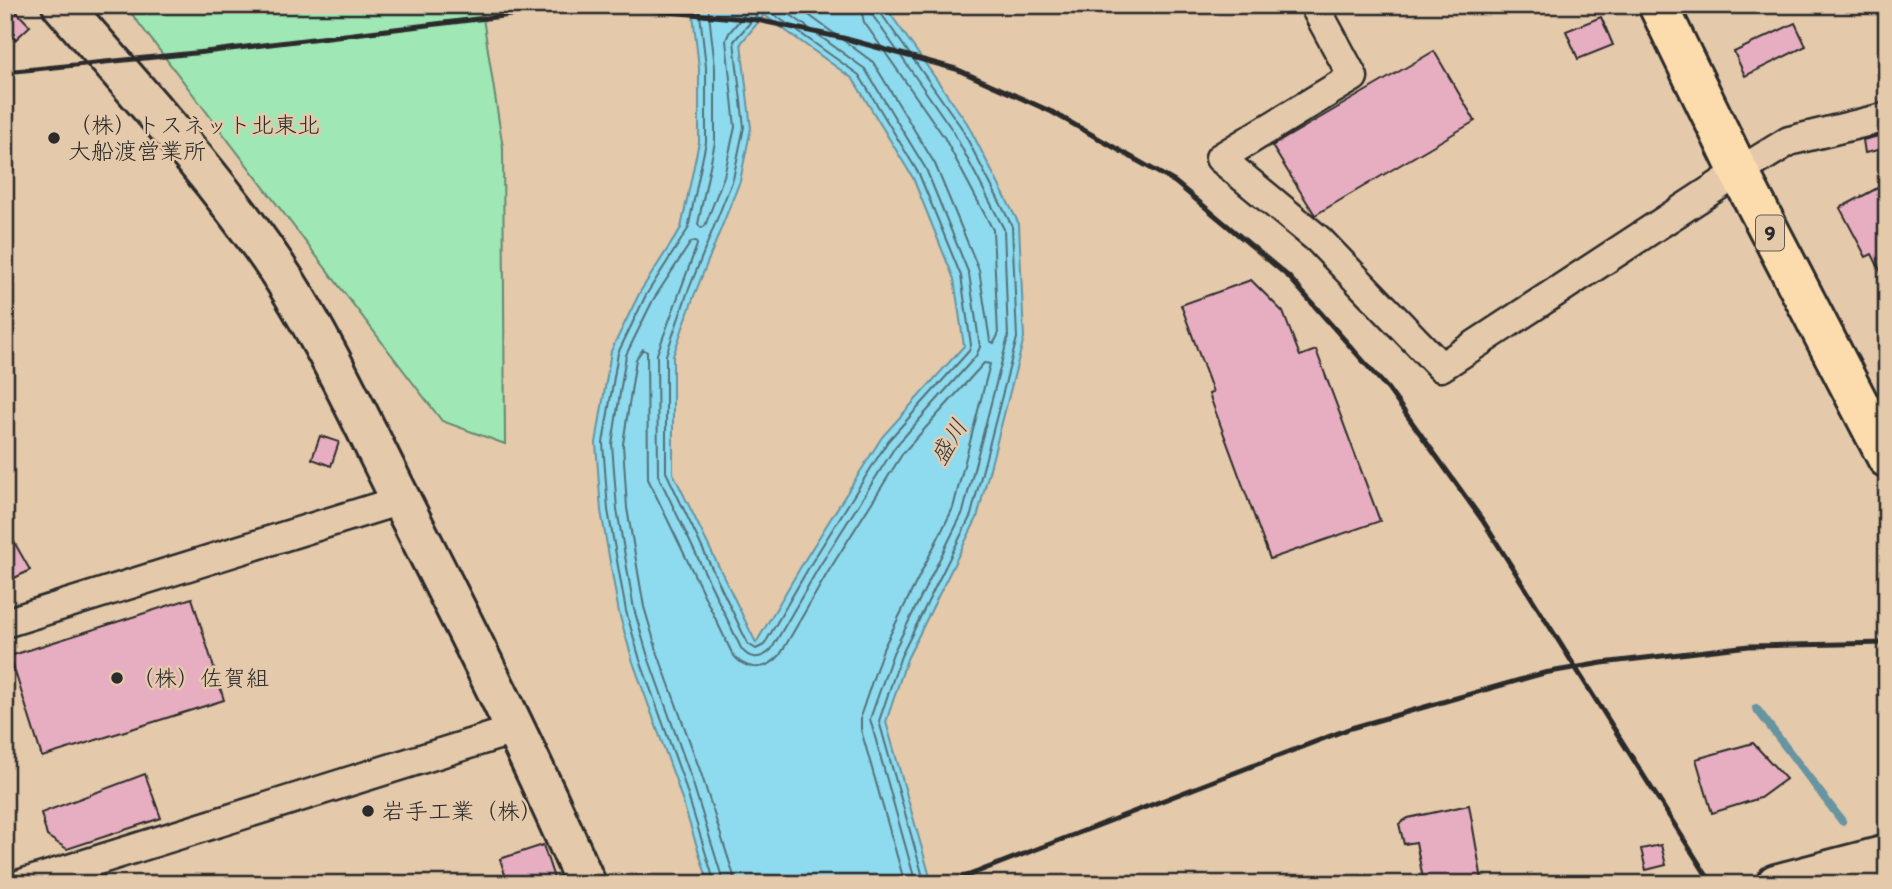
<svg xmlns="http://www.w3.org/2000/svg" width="1892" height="889" font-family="Itim,'Klee One',sans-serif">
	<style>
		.green { fill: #9fe7b4; stroke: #658970; stroke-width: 2 }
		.water { fill: #8edaee; stroke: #6694a0; stroke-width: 2; fill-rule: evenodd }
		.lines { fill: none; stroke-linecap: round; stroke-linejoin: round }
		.shore { stroke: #537179; stroke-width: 2 }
		.stream { stroke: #6694a0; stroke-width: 8 }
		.building { fill: #e7aec1; stroke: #2b2b2b; stroke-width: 2 }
		.street-casing { stroke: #2b2b2b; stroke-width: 33 }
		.secondary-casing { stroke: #2b2b2b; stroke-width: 44 }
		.primary-casing { stroke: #2b2b2b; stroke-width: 44 }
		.street { stroke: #e4c9ab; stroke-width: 28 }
		.secondary { stroke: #e4c9ab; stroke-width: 38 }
		.primary { stroke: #fcdcac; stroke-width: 38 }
		.rail { stroke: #2b2b2b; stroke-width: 5 }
		.poi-dot { fill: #2b2b2b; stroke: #e4c9ab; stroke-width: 2.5 }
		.labels { text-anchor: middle; stroke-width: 5; stroke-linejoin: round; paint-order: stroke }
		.shield { fill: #e4c9ab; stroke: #625a51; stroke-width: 2 }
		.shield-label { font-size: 21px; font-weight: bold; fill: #2b2b2b }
		.poi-label { font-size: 23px; fill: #2b2b2b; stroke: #e4c9ab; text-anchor: start }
		.water-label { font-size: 24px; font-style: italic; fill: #353c3e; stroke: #e4c9ab }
	</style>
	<rect width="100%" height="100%" fill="#e4c9ab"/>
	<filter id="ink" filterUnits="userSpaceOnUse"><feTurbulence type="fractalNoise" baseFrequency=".0143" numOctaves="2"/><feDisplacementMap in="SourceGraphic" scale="14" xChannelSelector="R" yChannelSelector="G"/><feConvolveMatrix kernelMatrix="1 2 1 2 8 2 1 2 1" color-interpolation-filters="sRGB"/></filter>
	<g filter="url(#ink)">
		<path class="green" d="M 125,5 L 481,5 L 503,148 L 505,444 L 442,421 Z"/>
		<path class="water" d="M 692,5 L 884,5 L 967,123 L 1019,224 L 1024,338 L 977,518 L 907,659 L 886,722 L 932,884 L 709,884 L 676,781 L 633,662 L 619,613 L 601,511 L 596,443 L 611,351 L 640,292 L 681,228 L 699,142 L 699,68 ZM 764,15 L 853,79 L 913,178 L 954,279 L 964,346 L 882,437 L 806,558 L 756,643 L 673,473 L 673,356 L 694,296 L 740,181 L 751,128 L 741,43 Z"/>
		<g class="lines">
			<path class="shore" d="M 699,5 L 706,67 L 706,142 L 688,229 L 646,295 L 618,353 L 603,443 L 608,510 L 626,611 L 640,660 L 683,779 L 715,884
				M 708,5 L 715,67 L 715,142 L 698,224 L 701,228 L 705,226 L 724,176 L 735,127 L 726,40 L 729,33 L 752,5
				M 795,5 L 873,62 L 935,164 L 979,270 L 990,341 L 994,343 L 998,335 L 993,230 L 944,137 L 864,22 L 860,5
				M 870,5 L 873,16 L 953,131 L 1004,229 L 1008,337 L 963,512 L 893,653 L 870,719 L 916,884
				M 879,5 L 880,12 L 961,127 L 1012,226 L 1017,338 L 971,515 L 901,656 L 879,721 L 925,884
				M 762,9 L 769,11 L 859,75 L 919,174 L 961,276 L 971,345 L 969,351 L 888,441 L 812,562 L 764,645 L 756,649 L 748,644 L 666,472 L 666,355 L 687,294 L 733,179 L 744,127 L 734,41 Z
				M 724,884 L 691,777 L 648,657 L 634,609 L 617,509 L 612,444 L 626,355 L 653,300 L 691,242 L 696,241 L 697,245 L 657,354 L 658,475 L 741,648 C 749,660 761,660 771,650 L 819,567 L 895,447 L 976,356 L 980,347 L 969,274 L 926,169 L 865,69 L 777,5
				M 735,884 L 733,873 L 701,773 L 658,654 L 644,607 L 627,508 L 623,444 L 636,359 L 643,349 L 647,352 L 648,479 L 732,653 C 744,671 766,672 780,655 L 828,572 L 903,453 L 984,363 L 990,364 L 953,508 L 883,649 L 861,714 L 861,730 L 905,884"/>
			<path class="stream" d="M 1756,708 L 1842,821"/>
		</g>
		<path class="building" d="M 5,5 L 10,5 L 30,26 L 15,40 L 5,29 Z
			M 1601,17 L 1613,45 L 1578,59 L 1566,31 Z
			M 1795,23 L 1806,46 L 1745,76 L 1734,52 Z
			M 1434,51 L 1475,121 L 1315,215 L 1272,146 Z
			M 1887,134 L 1887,148 L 1865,153 L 1863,140 Z
			M 1887,183 L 1887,284 L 1872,254 L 1866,257 L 1840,208 Z
			M 1251,280 L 1283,312 L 1300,356 L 1316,350 L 1380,521 L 1270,559 L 1209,394 L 1213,392 L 1181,305 Z
			M 320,436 L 339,442 L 331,466 L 312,459 Z
			M 5,526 L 30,570 L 5,583 Z
			M 192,598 L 224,700 L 42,757 L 10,656 Z
			M 1753,743 L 1786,779 L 1760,798 L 1712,813 L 1696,759 Z
			M 145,774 L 161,818 L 67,849 L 47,836 L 41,813 Z
			M 1469,805 L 1482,880 L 1466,884 L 1424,884 L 1416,842 L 1404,844 L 1399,824 L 1408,818 Z
			M 543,845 L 556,884 L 508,884 L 500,859 Z
			M 1661,845 L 1666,865 L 1646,870 L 1641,849 Z"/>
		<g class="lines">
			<defs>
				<path id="street" d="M 1314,5 L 1353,77 L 1220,158 L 1319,240 L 1441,367 L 1739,172 L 1789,141 L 1887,117
					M 5,623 L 401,500
					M 21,884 L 517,729"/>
				<path id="secondary" d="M 62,5 C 133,88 208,168 270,258 C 324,337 362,423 405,508 C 468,632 531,756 586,884
					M 1776,884 L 1887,855"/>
				<path id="primary" d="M 1658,5 L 1739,172 L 1887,458"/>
			</defs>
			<use href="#street" class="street-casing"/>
			<use href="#secondary" class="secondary-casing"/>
			<use href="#primary" class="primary-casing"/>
			<use href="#street" class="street"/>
			<use href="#secondary" class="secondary"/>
			<use href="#primary" class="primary"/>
			<path class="rail" d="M 5,72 L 205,52 L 552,10 L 635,9 L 757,20 L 843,38 L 956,69 L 1052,112 L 1175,182 L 1289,277 L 1388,389 L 1483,521 L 1712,884
				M 946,884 L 1351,728 L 1544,673 L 1602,663 L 1749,646 L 1887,643"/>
		</g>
	</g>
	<g class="poi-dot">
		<circle cx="54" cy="138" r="7"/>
		<circle cx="117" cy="678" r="7"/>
		<circle cx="368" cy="811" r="7"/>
	</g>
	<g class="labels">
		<rect class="shield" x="1756" y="215.5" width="28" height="35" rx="5"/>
		<g class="shield-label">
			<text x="1770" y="240">9</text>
		</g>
		<g class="poi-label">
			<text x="68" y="133">（株）トスネット北東北<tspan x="68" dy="26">大船渡営業所</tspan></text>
			<text x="131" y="686">（株）佐賀組</text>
			<text x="382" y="819">岩手工業（株）</text>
		</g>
		<g class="water-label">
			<text transform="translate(949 442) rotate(-59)" y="8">盛川</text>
		</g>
	</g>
	<rect width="1892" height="889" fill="none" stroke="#e4c9ab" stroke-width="28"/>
	<rect x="14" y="14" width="1864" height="861" fill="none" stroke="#2b2b2b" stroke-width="2.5" filter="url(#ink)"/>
</svg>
